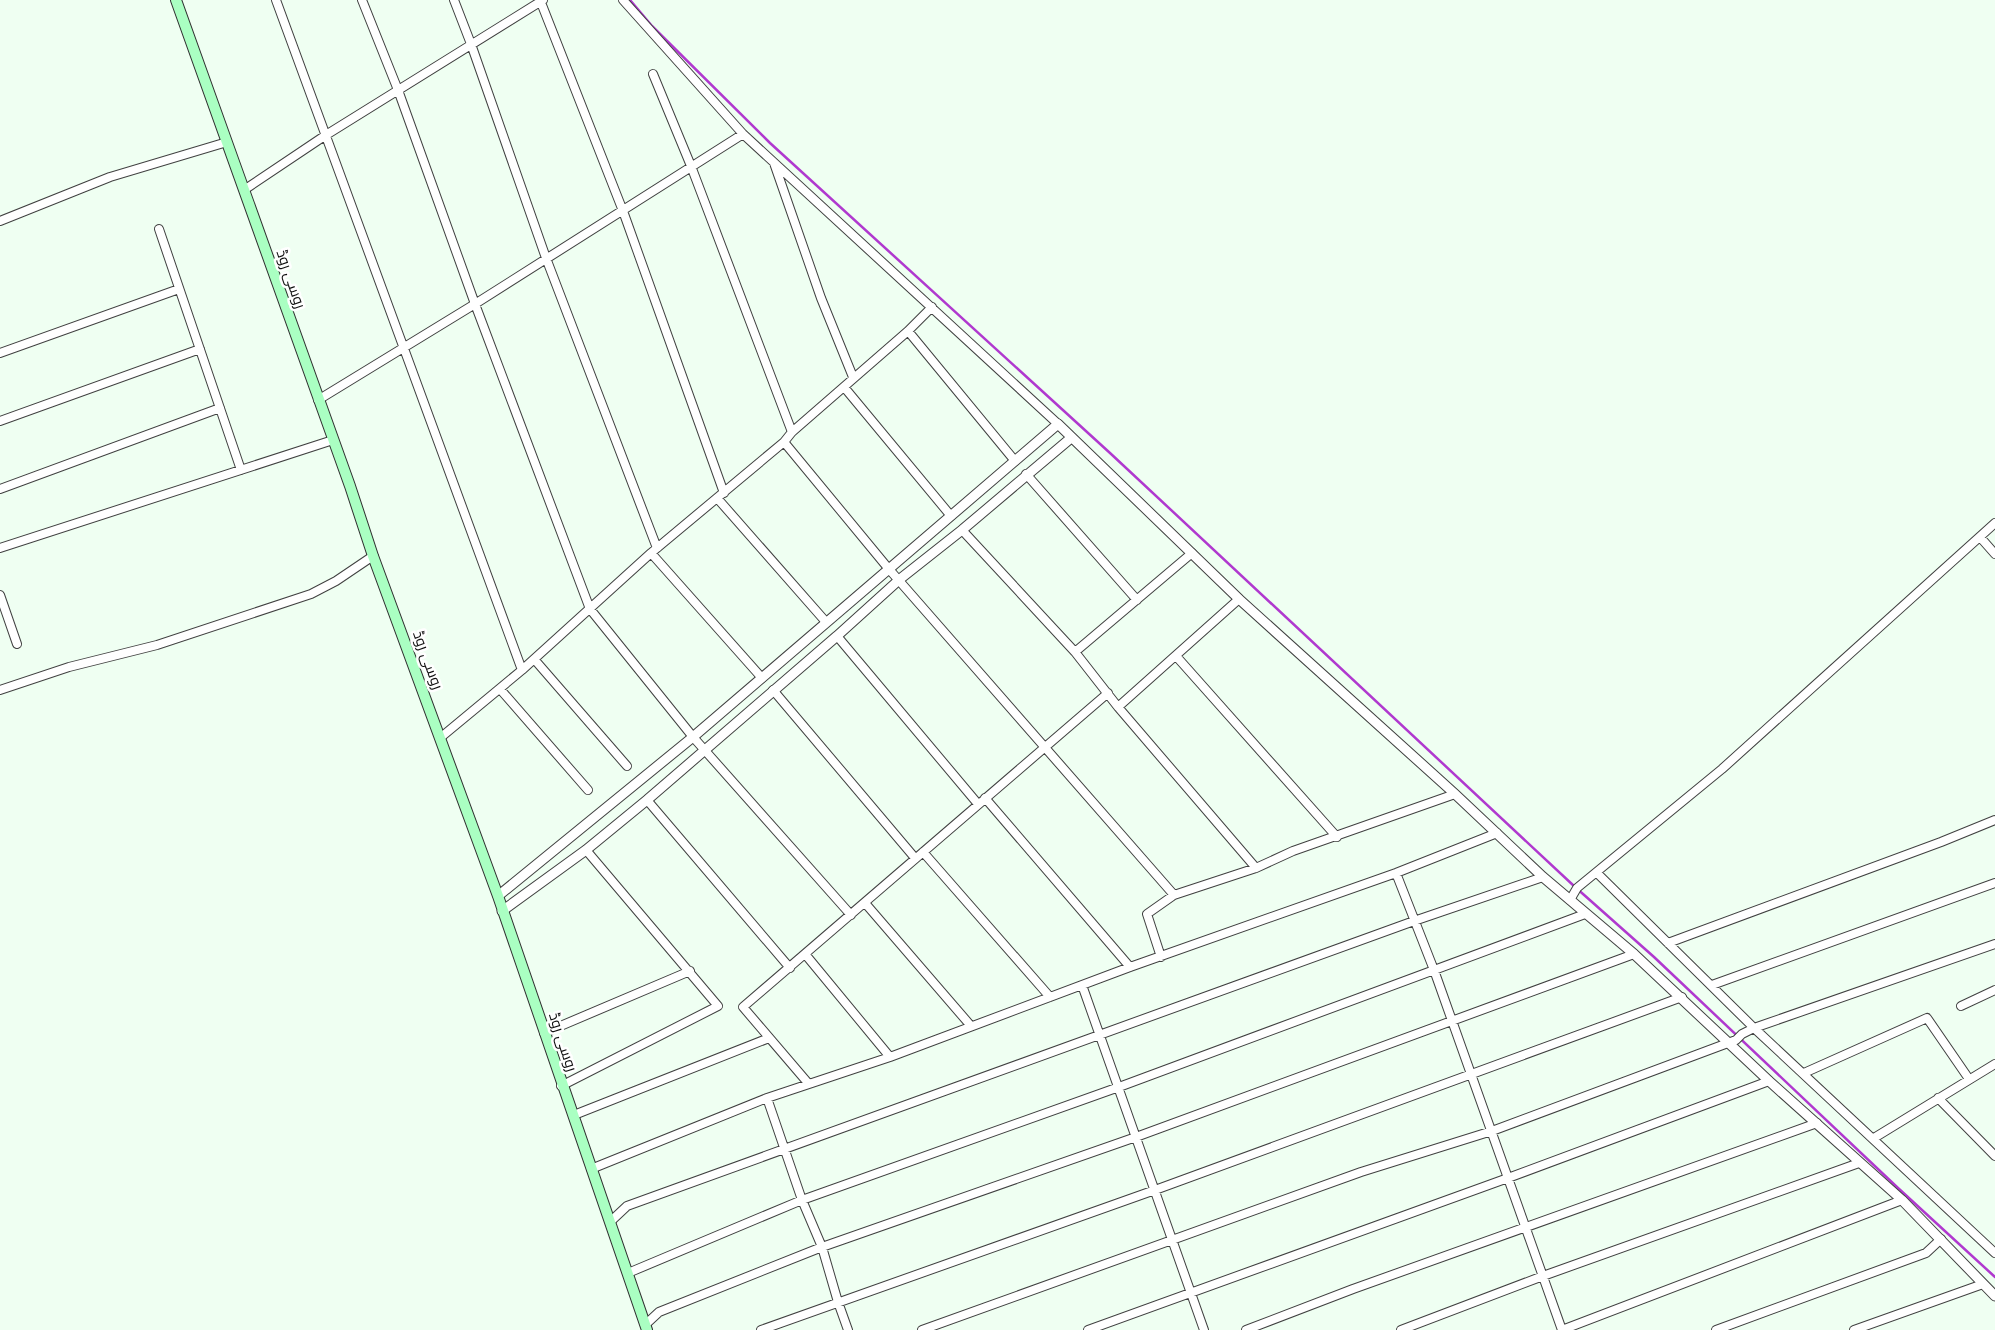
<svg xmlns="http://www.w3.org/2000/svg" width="1995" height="1330" font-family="Lora,Cairo,serif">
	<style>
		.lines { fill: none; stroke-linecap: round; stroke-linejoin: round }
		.stream { stroke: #b039cf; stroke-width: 2.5 }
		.minor-casing { stroke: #414141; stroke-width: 10 }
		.tertiary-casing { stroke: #414141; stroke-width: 11 }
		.secondary-casing { stroke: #303030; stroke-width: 12 }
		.minor { stroke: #fff; stroke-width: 8 }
		.tertiary { stroke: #fff; stroke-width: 9 }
		.secondary { stroke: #aaffc2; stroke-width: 10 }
		.labels { text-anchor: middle; stroke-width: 5; stroke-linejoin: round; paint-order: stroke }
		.street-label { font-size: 15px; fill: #0e0e0e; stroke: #fff }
	</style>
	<rect width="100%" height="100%" fill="#effff2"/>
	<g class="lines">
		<path class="stream" d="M 630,0 L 652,26 L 770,143 L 1110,453 L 1574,886 L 1654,957 L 1898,1188 L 1995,1277"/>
		<defs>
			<path id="minor" d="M 276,0 L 522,670
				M 362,0 L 398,90 L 475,304 L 590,609 L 693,737 L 851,915
				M 454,0 L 471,44 L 546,258 L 657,548
				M 540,0 L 623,211 L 724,493
				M 623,0 L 743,134 L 1058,424
				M 653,74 L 691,166 L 792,432
				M 774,163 L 821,298 L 853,377
				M 244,190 L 326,135 L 543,0
				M 0,221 L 110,177 L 227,142
				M 159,229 L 241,470
				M 908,331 L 1015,461
				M 0,353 L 179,289
				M 844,387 L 951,516
				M 318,400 L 475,304 L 743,134
				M 0,421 L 200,349
				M 784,442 L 888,568 L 1174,895
				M 1026,474 L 1137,600
				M 0,489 L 220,408
				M 717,498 L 826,622
				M 962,530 L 1075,652 L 1118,707 L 1256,868
				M 1980,537 L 1995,554
				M 0,548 L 333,440
				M 651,553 L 762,678
				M 0,595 L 17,644
				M 837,636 L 978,804
				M 1075,652 L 1192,553
				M 1176,656 L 1337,837
				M 534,659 L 627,766
				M 500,689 L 588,790
				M 0,690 L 69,667 L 157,645 L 311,594 L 336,581 L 373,556
				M 773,690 L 915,858
				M 1118,707 L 1239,599
				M 440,738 L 522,670 L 651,553 L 784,442 L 792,432 L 908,331 L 932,307
				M 985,798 L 1130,967
				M 647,800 L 790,968
				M 923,852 L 1050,997
				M 1396,873 L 1434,970 L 1562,1330
				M 1597,873 L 1754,1028 L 1995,1253
				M 1570,900 L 1577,888 L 1722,769 L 1995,523
				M 865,903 L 971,1026
				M 1668,943 L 1941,842 L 1995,820
				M 805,954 L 890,1057
				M 1161,957 L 1147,914 L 1174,895 L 1256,868 L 1293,851 L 1455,794
				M 1082,985 L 1204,1330
				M 1712,985 L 1995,883
				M 1961,1006 L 1995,990
				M 544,1033 L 690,971
				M 1804,1073 L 1927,1018 L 1969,1079
				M 808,1083 L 743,1007 L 1108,693
				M 561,1086 L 718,1006 L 586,850
				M 767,1098 L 802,1200 L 822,1247 L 838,1302 L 848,1330
				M 1938,1098 L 1995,1156
				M 574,1115 L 769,1038
				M 1874,1138 L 1995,1064
				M 591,1169 L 767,1098 L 890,1057 L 1130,967 L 1396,873 L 1497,833
				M 610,1222 L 627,1206 L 1414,921 L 1543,877
				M 628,1273 L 802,1200 L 1119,1087 L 1585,914
				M 645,1325 L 659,1312 L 822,1247 L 1136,1137 L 1634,954
				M 761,1330 L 1155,1190 L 1682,997
				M 922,1330 L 1361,1172 L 1492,1131 L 1736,1040 L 1742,1034 L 1754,1028 L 1995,944
				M 1088,1330 L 1508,1178 L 1769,1081
				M 1246,1330 L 1353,1289 L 1817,1123
				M 1401,1330 L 1543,1276 L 1859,1163
				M 1562,1330 L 1902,1200
				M 1716,1330 L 1926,1253 L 1941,1239
				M 1854,1330 L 1983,1284"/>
			<path id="tertiary" d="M 498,896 L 693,737 L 1058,424 L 1239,599 L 1455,794 L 1543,877 L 1634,954 L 1769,1081 L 1902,1200 L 1995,1296
				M 502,911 L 586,850 L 647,800 L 837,636 L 900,579 L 962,530 L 1071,438"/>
			<path id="secondary" d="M 176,0 L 350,486 L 373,556 L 498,896 L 647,1330"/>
		</defs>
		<use href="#minor" class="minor-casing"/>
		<use href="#tertiary" class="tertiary-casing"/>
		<use href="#secondary" class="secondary-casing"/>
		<use href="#minor" class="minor"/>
		<use href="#tertiary" class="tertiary"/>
		<use href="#secondary" class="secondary"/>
	</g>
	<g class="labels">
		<g class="street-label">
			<text transform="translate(291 279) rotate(71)" y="5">روسی روڈ</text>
			<text transform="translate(428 660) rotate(70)" y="5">روسی روڈ</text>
			<text transform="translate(563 1042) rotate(72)" y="5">روسی روڈ</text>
		</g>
	</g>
</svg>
